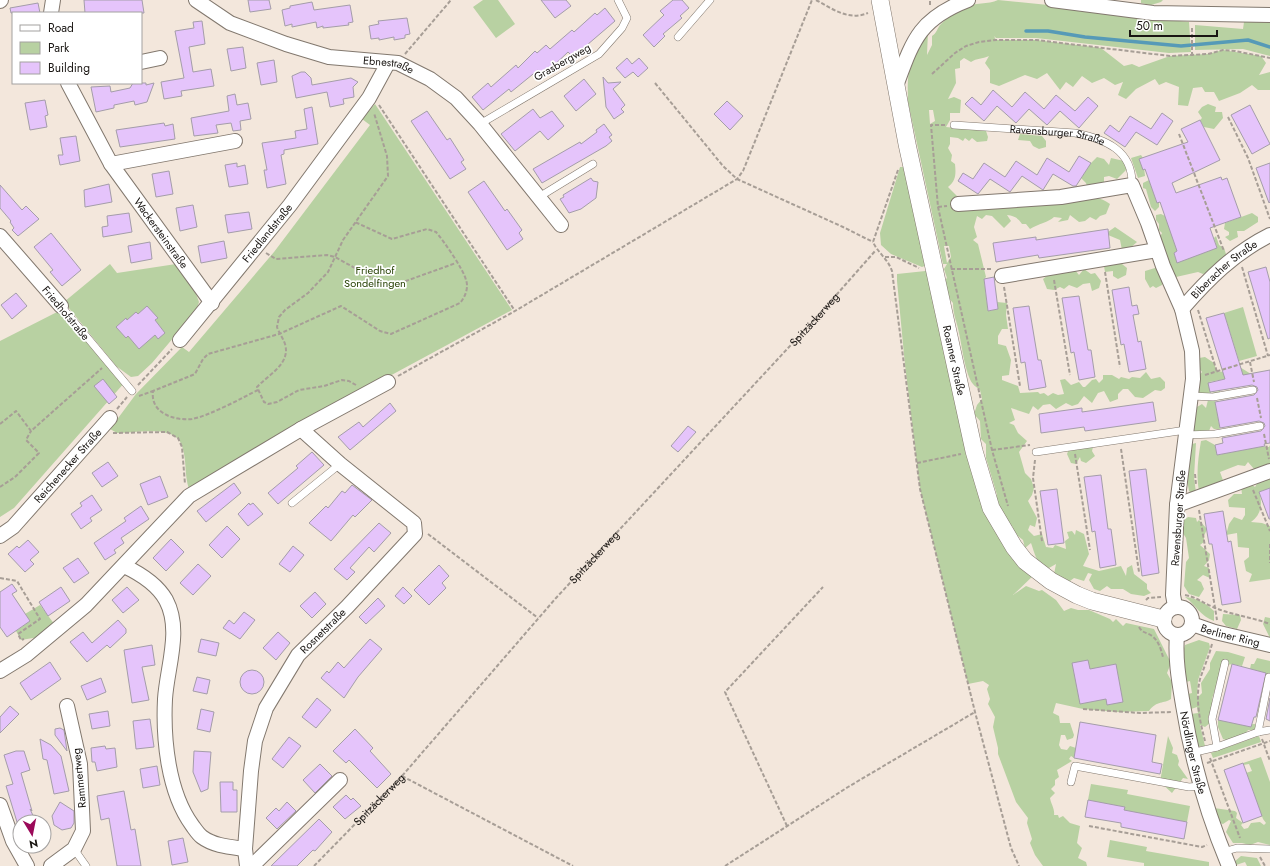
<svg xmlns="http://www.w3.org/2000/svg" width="1270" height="866" font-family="Jost,sans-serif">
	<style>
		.green { fill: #b8d1a2; fill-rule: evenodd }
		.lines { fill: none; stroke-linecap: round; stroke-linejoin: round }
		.stream { stroke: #569ab7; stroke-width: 3.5 }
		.building { fill: #e5c4fb; stroke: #a49da9 }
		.service-casing { stroke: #82786e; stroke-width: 8 }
		.minor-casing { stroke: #82786e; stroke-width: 16 }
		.tertiary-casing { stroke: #82786e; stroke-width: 18 }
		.path { stroke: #a79e96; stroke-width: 2; stroke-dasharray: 4 2; stroke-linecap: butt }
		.service { stroke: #fff; stroke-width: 7 }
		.minor { stroke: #fff; stroke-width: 14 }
		.tertiary { stroke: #fff; stroke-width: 17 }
		.labels { text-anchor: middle; stroke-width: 3.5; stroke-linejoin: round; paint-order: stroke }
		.street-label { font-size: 11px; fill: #191512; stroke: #fff }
		.park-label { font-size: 11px; fill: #284205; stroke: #fff }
	</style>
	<rect width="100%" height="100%" fill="#f3e7dc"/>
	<path class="green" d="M 483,0 L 498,0 L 515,24 L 496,38 L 473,7 Z
		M 998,0 L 1078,8 L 1078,11 L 1189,22 L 1191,52 L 1169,53 L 1036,38 L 996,38 L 994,36 L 996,40 L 1036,40 L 1101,48 L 1124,66 L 1132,64 L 1139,67 L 1170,56 L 1208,54 L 1223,50 L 1261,56 L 1266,63 L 1259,75 L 1270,72 L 1270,90 L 1258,90 L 1252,85 L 1240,93 L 1219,101 L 1214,92 L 1205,92 L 1202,87 L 1193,88 L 1188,106 L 1178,105 L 1179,87 L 1166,82 L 1159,85 L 1155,79 L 1136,89 L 1126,99 L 1118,95 L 1123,82 L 1115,85 L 1104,78 L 1092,83 L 1082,76 L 1073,87 L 1066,82 L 1060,90 L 1047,73 L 1037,79 L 1025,75 L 999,86 L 990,83 L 990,70 L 985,63 L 989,56 C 982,59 977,58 971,62 L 964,58 L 960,61 L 960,68 L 955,69 L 956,83 L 948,99 L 954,97 L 961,100 L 960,113 L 950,113 L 950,120 L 946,127 L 986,131 L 988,137 L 987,141 L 977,142 L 972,138 L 969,141 L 965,138 L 963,141 L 958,138 L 950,137 L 950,144 L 948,148 L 952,155 L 951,161 L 955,164 C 956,174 956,181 948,187 L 957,196 L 955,210 L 1084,194 L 1089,200 C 1098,197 1103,199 1110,204 L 1106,214 L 1100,216 L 1096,220 L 1090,217 L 1085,221 L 1079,222 L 1070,215 L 1068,220 L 1058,222 L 1062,218 L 1054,217 C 1049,222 1038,224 1030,229 L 1026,224 L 1022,224 C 1018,218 1015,216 1007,215 L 1011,221 L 1004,228 L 992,216 L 986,215 L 982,219 L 977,216 L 974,227 L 977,237 L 973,240 L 978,244 L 986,277 L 984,279 L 988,311 L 998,309 L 997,302 L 1007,303 L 1006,315 L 1008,329 L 1002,329 L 998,336 L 998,344 L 1006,346 L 1011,360 L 1009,375 L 1002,376 L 1002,380 L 1018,386 L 1020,393 L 1038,392 L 1040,394 L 1044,393 L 1048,396 L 1053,393 L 1058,395 L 1064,394 L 1060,380 L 1065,379 L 1071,385 L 1079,382 L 1083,387 L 1085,387 L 1092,380 L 1096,379 L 1099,383 L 1103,379 L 1103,375 L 1112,375 L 1119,379 L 1121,377 L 1129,379 L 1132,377 L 1140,378 L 1146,372 L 1151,379 L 1160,377 L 1165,382 L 1165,388 L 1161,391 L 1155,390 L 1143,398 L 1135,397 L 1128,389 L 1123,389 L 1118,394 L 1118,399 L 1110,402 L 1104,391 L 1098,393 L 1092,403 L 1084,396 L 1078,404 L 1072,406 L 1066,403 L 1056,409 L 1050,404 L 1043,405 L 1038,410 L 1033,406 L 1029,414 L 1011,408 L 1015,420 L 1009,423 L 1014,425 L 1018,433 L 1027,441 L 1019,452 L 1025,473 L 1031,479 L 1034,488 L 1032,495 L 1028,501 L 1037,518 L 1035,527 L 1030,525 L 1028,530 L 1034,536 L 1042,534 L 1046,547 L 1053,548 L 1055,545 L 1066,549 L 1065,541 L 1069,538 L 1067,532 L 1072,531 L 1075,535 L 1076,530 L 1084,534 L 1089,554 L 1083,566 L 1099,571 L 1121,566 L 1126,576 L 1127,568 L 1132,565 L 1134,574 L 1147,584 L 1147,589 L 1151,593 L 1144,596 L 1131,594 L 1123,589 L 1111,589 L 1107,586 L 1100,591 L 1094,589 L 1089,580 L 1092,574 L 1088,573 L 1084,581 L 1074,578 L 1070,581 L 1062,581 L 1054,574 L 1056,564 L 1049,568 C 1036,564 1035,554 1031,543 L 1025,548 L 1023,540 L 1013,532 L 1013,527 L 1008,523 L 991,501 L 997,495 L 986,458 L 986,444 L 981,439 L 980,421 L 974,414 L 977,405 L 982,399 L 980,390 C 978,388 974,386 973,384 C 965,374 962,346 959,333 C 957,322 953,315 953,303 L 948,297 L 945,280 L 947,278 L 944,269 L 947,264 L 943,264 L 908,102 C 907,70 909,57 928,31 L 927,55 L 932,45 L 932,36 C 937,33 937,28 941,24 C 948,17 956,11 964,7 C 975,2 988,5 998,0 ZM 929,110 L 933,110 L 935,121 L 930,124 ZM 944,246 L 949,246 L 951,257 L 947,263 Z
		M 1141,0 L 1163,0 L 1161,2 L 1151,5 L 1141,3 Z
		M 1270,21 L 1270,56 L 1243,49 L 1195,50 L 1195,25 L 1243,29 L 1244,22 Z
		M 375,104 L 512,310 L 299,425 L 189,489 C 184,475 187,460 182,446 C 176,424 136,433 117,433 L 110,429 L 136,394 L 182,347 L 189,352 L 274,252 L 370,125 L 362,119 Z
		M 1208,104 L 1216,107 L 1215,112 L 1222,112 L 1223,118 L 1214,129 L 1204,127 L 1200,120 L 1202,118 L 1198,112 L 1202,107 Z
		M 1020,134 L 1042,136 L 1046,141 L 1046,147 L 1039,149 L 1033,146 L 1030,141 L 1018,140 Z
		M 1141,155 L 1143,158 L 1145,176 L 1138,178 L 1131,158 Z
		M 1097,157 L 1104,159 L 1109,165 L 1111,158 L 1124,161 L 1127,169 L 1117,179 L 1109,176 L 1104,177 L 1104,185 L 1089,193 L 1086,183 L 1081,178 L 1091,163 Z
		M 900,167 L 904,167 L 927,265 L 922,267 L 891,254 L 881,245 L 880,233 Z
		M 1151,179 L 1150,183 L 1157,203 L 1159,203 L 1159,207 L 1155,211 L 1151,207 L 1146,189 L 1143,188 L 1143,183 Z
		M 1252,213 L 1258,217 L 1258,222 L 1244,231 L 1237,231 L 1238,237 L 1230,241 L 1225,237 L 1229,235 L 1229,232 L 1224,229 L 1225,223 Z
		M 1161,214 L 1165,216 L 1178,251 L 1174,253 L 1177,262 L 1217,248 L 1214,238 L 1216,236 L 1219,245 L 1224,248 L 1227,257 L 1210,272 L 1203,274 L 1198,272 L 1176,277 L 1170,274 L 1159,239 L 1162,233 L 1159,230 L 1159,224 L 1156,220 L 1156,215 Z
		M 1115,227 L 1137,242 L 1130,248 L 1122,250 L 1120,240 L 1108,235 L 1108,232 Z
		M 110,264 L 117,273 L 176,264 L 195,291 L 199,302 L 196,311 L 152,363 L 138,376 L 131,377 L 116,366 L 64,302 Z
		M 1115,264 L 1122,264 L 1127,268 L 1126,275 L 1118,279 L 1113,276 L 1113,271 L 1105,272 L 1104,266 Z
		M 1155,268 L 1161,270 L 1165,279 L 1162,285 L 1156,288 L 1153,286 L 1150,288 L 1145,279 L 1145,271 Z
		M 1084,269 L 1091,274 L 1095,273 L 1101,281 L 1099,288 L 1092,291 L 1090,283 L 1083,284 L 1077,288 L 1069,285 L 1064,289 L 1060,287 L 1054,290 L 1047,289 L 1043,279 L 1048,275 L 1075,270 L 1079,275 Z
		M 935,270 L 980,474 L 1037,572 L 1013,595 L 1026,586 L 1039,591 L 1042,590 L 1056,600 L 1064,611 L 1071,608 L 1078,610 L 1089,610 L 1110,619 L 1113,622 L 1116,619 L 1123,626 L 1126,623 L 1154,629 L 1171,663 L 1167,673 L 1172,682 L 1171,699 C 1164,704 1157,700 1149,711 L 1118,712 L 1083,709 L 1056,703 L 1053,713 L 1059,716 L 1060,723 L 1070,723 L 1074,735 L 1073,738 L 1067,740 L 1065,735 L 1061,735 L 1059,745 L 1061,749 L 1067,750 L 1070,746 L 1076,748 L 1074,758 L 1071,756 L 1069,759 L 1072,761 L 1057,770 L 1059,777 L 1055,780 L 1055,785 L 1051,789 L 1055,793 L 1050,798 C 1051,804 1055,809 1054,815 L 1058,815 L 1059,818 L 1063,816 L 1070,823 L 1080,826 L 1077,843 L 1082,848 L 1078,858 L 1086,862 L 1087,866 L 1043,866 L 1035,855 L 1030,843 L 1032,839 L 1027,823 L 1028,818 L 1016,802 L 998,754 L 998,748 L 993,727 L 995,717 L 988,704 L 990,699 L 987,689 L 989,685 L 983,681 L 968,684 L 920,489 L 905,365 L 897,281 L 897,274 Z
		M 1243,307 L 1257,356 L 1239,361 L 1224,313 Z
		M 61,310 L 125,382 L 14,508 L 0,517 L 0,341 Z
		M 1205,357 L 1214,363 L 1217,372 L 1230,371 L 1238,366 L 1251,374 L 1209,382 L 1211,393 L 1220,391 L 1220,394 L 1205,398 L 1197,392 L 1197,378 L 1202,372 L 1199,368 L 1199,358 Z
		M 1208,400 L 1215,401 L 1220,429 L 1214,429 L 1211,426 L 1209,431 L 1193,435 L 1194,427 L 1191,413 L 1197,407 L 1202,404 L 1206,408 Z
		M 1206,440 L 1215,445 L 1217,455 C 1227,453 1262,445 1269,447 L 1270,445 L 1270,488 L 1259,492 C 1263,504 1261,515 1251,522 L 1262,523 L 1270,526 L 1270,579 L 1249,582 L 1252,574 L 1246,571 L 1244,561 L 1249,557 L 1249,548 L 1238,547 L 1237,533 L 1226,535 L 1229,524 L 1234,517 L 1242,520 L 1245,515 L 1245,508 L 1229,507 L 1228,500 L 1234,494 L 1242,494 L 1241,487 L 1245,480 L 1255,487 L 1258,482 L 1254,469 L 1248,462 L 1245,466 L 1238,465 L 1220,472 L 1224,483 L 1199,491 C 1196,474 1198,459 1201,441 Z
		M 1196,443 L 1194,477 L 1196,493 L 1193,494 L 1189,491 L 1187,480 L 1192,444 Z
		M 1088,444 L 1093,447 L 1092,451 L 1095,456 L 1086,463 L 1081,461 L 1080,457 L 1076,464 L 1071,463 L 1067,454 L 1069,449 Z
		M 1188,517 L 1196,518 L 1197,522 L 1199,520 L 1207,529 L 1204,536 L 1204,542 L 1200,545 L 1210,554 L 1209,560 L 1204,566 L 1209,568 L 1210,578 L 1203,575 L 1197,580 L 1201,582 L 1204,589 L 1199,597 L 1189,594 L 1184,586 L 1186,562 L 1189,558 L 1186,538 L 1181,530 L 1183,521 Z
		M 1185,597 C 1196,598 1206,603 1214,611 L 1214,621 C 1200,616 1196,605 1185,597 Z
		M 40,605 L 58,629 L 51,635 L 21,640 L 16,631 L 30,621 L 25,614 Z
		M 1223,614 L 1240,615 L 1241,620 L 1237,629 L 1226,626 L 1222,621 Z
		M 1265,617 L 1270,618 L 1270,638 L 1263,624 Z
		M 1199,640 L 1209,643 L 1210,647 L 1198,680 L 1197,698 L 1202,693 L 1201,683 L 1210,669 L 1210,663 L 1216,651 L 1228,652 L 1245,657 L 1242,666 L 1232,664 L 1222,666 L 1212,699 L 1213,707 L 1208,717 L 1210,723 L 1205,727 L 1200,725 L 1205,746 L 1197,747 L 1191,714 L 1198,713 L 1197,707 L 1191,709 L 1188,694 L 1192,693 L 1190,681 L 1186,682 L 1182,655 L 1185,645 Z
		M 1257,658 L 1270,661 L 1270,673 L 1265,677 L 1250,669 L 1251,664 L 1254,664 Z
		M 1218,720 L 1239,723 L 1239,725 L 1255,724 L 1256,727 L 1256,730 L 1248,730 L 1245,734 L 1226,740 L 1223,739 L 1218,727 Z
		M 1168,736 L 1173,748 L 1172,753 L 1177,755 L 1179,761 L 1178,765 L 1188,779 L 1183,778 L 1172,793 L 1160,782 Z
		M 1259,736 L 1261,742 L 1213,758 L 1211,753 Z
		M 1261,757 L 1270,782 L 1270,845 L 1258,842 L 1250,845 L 1242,843 L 1233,843 L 1226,832 L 1231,821 L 1229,820 L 1223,824 L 1217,822 L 1214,808 L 1235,811 L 1237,813 L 1236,818 L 1243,823 L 1241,825 L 1244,829 L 1248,828 L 1251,823 L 1260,822 L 1264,825 L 1266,823 L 1263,819 L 1246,773 L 1252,771 L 1249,764 L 1243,765 L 1243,763 Z
		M 1091,784 L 1128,790 L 1127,794 L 1190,806 L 1187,822 L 1124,811 L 1088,800 Z
		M 1110,840 L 1147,847 L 1146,851 L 1209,862 L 1209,866 L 1144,866 L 1144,863 L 1107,857 Z
		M 1241,856 L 1257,858 L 1261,866 L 1247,866 L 1245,862 L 1236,865 L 1234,862 Z"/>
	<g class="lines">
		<path class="stream" d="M 1026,31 L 1048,31 L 1085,37 L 1181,46 L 1248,40 L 1270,47"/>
	</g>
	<path class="building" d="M 84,0 L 142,0 L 144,13 L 85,13 Z
		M 248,0 L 269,0 L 271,9 L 250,12 Z
		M 541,0 L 566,0 L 571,6 L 555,18 Z
		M 673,0 L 682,0 L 689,8 L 680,16 L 682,18 L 663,34 L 665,36 L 654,47 L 643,35 L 664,15 L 660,11 Z
		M 312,2 L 314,10 L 350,5 L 353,22 L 348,23 L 349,25 L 323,28 L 323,26 L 317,28 L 316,22 L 292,27 L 292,24 L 285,26 L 282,10 L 290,8 L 290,6 Z
		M 38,3 L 40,13 L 11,13 L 10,8 Z
		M 605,8 L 615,21 L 580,51 L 578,50 L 571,55 L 568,52 L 548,71 L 546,68 L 541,73 L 538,70 L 511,92 L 509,89 L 483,110 L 472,97 L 488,83 L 491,87 L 516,65 L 518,68 L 535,51 L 537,53 L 546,45 L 550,49 L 572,30 L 574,32 L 595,13 L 597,15 Z
		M 407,18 L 410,34 L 405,35 L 405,38 L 394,40 L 394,37 L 379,40 L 379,38 L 371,39 L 369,26 L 379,24 L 378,21 Z
		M 202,21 L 205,44 L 189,47 L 193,72 L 211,69 L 214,86 L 181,91 L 182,96 L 164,99 L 161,82 L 184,78 L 175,31 L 194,28 L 193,22 Z
		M 243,47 L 246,68 L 231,71 L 227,49 Z
		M 627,58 L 632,64 L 639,58 L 648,68 L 638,77 L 633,72 L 625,78 L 616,68 Z
		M 274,60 L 277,82 L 261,85 L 257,63 Z
		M 301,72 L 305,72 L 311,78 L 312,85 L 351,78 L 358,82 L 353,87 L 354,97 L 343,99 L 344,104 L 330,107 L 327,92 L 296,98 L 292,76 Z
		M 603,77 L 608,83 L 621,82 L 613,89 L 625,105 L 621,109 L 624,112 L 614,119 L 606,107 Z
		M 584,79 L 596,94 L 576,111 L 564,96 Z
		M 133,83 L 146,83 L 146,85 L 154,83 L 147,102 L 135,105 L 134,101 L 114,105 L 114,108 L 96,112 L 91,87 L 110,86 L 111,92 L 130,88 Z
		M 993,90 L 1012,107 L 1025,92 L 1044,109 L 1056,95 L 1075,111 L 1088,97 L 1098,106 L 1079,128 L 1060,111 L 1047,125 L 1029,109 L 1016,123 L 997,106 L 984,121 L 965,104 L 972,97 L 981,105 Z
		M 235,94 L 237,105 L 248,103 L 251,119 L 240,121 L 241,130 L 233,131 L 231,123 L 216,125 L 218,133 L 194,136 L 191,118 L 229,111 L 227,96 Z
		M 45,100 L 48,115 L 45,116 L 47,127 L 30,130 L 25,103 Z
		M 727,101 L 743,116 L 730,130 L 714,114 Z
		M 1250,105 L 1270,144 L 1252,154 L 1231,115 Z
		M 312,107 L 318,144 L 284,150 L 284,154 L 281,155 L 286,184 L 267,188 L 264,170 L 267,170 L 262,143 L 296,138 L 295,131 L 307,129 L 304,109 Z
		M 533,109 L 540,118 L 552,111 L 564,126 L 548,140 L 540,131 L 515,151 L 501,134 Z
		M 427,111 L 447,140 L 450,138 L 464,160 L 461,162 L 466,169 L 450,179 L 411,121 Z
		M 1162,113 L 1173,121 L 1157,145 L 1136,132 L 1125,147 L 1104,133 L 1110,125 L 1119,132 L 1130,116 L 1151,129 Z
		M 1200,120 L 1220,160 L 1172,183 L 1176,193 L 1221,177 L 1222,180 L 1227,178 L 1241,217 L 1210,228 L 1217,248 L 1177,263 L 1174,253 L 1177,251 L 1160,202 L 1157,203 L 1145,169 L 1143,170 L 1139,159 L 1188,142 L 1181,129 Z
		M 164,123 L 165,126 L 173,124 L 175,139 L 120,147 L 116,130 Z
		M 604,124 L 612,135 L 609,137 L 612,141 L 606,146 L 542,183 L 533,169 L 580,142 L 581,144 L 597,132 L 596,130 Z
		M 76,136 L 80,161 L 60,165 L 58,155 L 63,155 L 60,138 Z
		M 1079,156 L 1091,163 L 1076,186 L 1073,186 L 1053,174 L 1043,190 L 1022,176 L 1010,192 L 990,179 L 978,194 L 958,181 L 963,173 L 973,179 L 984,163 L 1005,177 L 1016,161 L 1037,175 L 1047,158 L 1069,172 Z
		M 237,163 L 237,167 L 245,165 L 248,184 L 229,187 L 225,165 Z
		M 1270,163 L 1270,202 L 1269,203 L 1256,168 Z
		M 169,171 L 173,194 L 156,197 L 152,174 Z
		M 591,178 L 593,181 L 598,182 L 596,198 L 581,209 L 569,213 L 560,199 L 564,197 L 563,195 Z
		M 484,181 L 505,211 L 507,209 L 522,230 L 519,233 L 523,239 L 507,250 L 468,192 Z
		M 109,184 L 112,202 L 85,207 L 84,190 Z
		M 0,185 L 22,210 L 26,206 L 39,219 L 18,236 L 12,230 L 14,228 L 10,222 L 11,221 L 0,208 Z
		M 193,205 L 197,227 L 180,231 L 176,208 Z
		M 249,212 L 252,229 L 228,233 L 225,215 Z
		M 129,213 L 132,232 L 103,237 L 102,227 L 108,226 L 107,216 Z
		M 1108,229 L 1110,248 L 1039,258 L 1038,255 L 996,262 L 993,243 L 1036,237 L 1036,240 Z
		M 51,233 L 81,270 L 62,286 L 50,272 L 53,270 L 34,247 Z
		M 224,241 L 227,258 L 201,263 L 198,246 Z
		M 150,242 L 152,259 L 131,263 L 128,246 Z
		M 1266,267 L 1270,282 L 1270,338 L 1268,339 L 1248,272 Z
		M 994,277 L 998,309 L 988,311 L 984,279 Z
		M 1129,287 L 1132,306 L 1137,305 L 1139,314 L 1133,315 L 1138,342 L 1141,341 L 1146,369 L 1129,372 L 1124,344 L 1121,345 L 1112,290 Z
		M 16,293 L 27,306 L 12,319 L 1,305 Z
		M 1079,296 L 1088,350 L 1091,350 L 1095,377 L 1079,380 L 1074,352 L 1071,353 L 1062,298 Z
		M 147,306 L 158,318 L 155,320 L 165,333 L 158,339 L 155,335 L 139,349 L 128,336 L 126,338 L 116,327 L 126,318 L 127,320 L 136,312 L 138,314 Z
		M 1029,306 L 1038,360 L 1041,360 L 1046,387 L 1029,390 L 1025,362 L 1021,363 L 1013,308 Z
		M 1224,313 L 1243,375 L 1270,370 L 1270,443 L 1264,444 L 1265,446 L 1217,455 L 1215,445 L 1223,443 L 1222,438 L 1261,431 L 1265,426 L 1264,423 L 1259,421 L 1220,428 L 1215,402 L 1254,395 L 1258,390 L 1257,387 L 1252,385 L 1210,392 L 1208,383 L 1225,379 L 1206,318 Z
		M 103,379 L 117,397 L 109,404 L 94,386 Z
		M 1153,402 L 1156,421 L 1085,431 L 1084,427 L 1041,433 L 1039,414 L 1082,408 L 1082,412 Z
		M 390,403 L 396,411 L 350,450 L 338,437 L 359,422 L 363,427 Z
		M 688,426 L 696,432 L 678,452 L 671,446 Z
		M 312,452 L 324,465 L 278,504 L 268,493 L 298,468 L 296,466 Z
		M 108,462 L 118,476 L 102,487 L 92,473 Z
		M 1146,469 L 1159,573 L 1142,576 L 1129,471 Z
		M 1101,475 L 1108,529 L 1111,529 L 1116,565 L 1100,568 L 1095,531 L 1092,532 L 1084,477 Z
		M 160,476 L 168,497 L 148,505 L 140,484 Z
		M 234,483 L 241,493 L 206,522 L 197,511 Z
		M 352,485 L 372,500 L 355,517 L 353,515 L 331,541 L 309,523 L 326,506 L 328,508 L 342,491 L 345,493 Z
		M 1270,488 L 1270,519 L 1269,519 L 1259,492 Z
		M 1057,489 L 1064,543 L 1048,545 L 1040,491 Z
		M 92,495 L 102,510 L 90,518 L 92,521 L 81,529 L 71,514 L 82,506 L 80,503 Z
		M 249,503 L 250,505 L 253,503 L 263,514 L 248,526 L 238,514 Z
		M 141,506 L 149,519 L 121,538 L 124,543 L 114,550 L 116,553 L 105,560 L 94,543 L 126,521 L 124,518 Z
		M 1223,511 L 1228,542 L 1231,541 L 1241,602 L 1222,605 L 1212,544 L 1209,544 L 1204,514 Z
		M 379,523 L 391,533 L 374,552 L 369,547 L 350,568 L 355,572 L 347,580 L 334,569 Z
		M 227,526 L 240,539 L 222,558 L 209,545 Z
		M 171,539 L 184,552 L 166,571 L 153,558 Z
		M 28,540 L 39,552 L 30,560 L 34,564 L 25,572 L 8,554 L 17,546 L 19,548 Z
		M 293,546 L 304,555 L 290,572 L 279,564 Z
		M 78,558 L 89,573 L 74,583 L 63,568 Z
		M 198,564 L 211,576 L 193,595 L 180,583 Z
		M 439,565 L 449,576 L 442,583 L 446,588 L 429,605 L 414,590 Z
		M 12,584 L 17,591 L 12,594 L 30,621 L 7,637 L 0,627 L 0,592 Z
		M 61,587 L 70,601 L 48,616 L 39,602 Z
		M 127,587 L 139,600 L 123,613 L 112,600 Z
		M 403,587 L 412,596 L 404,604 L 395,596 Z
		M 315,592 L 326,604 L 312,618 L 300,606 Z
		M 378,598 L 385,606 L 366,624 L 359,617 Z
		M 244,612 L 255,620 L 240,639 L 223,628 L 229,620 L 234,624 Z
		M 118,620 L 126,629 L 126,633 L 110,648 L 107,645 L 87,662 L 70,642 L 83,632 L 92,643 Z
		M 278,632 L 290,643 L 276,660 L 263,648 Z
		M 201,639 L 219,643 L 216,656 L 198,652 Z
		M 370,639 L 382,649 L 358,677 L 344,698 L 321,678 L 327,671 L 329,673 L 338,662 L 344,668 Z
		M 152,645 L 155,665 L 142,667 L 149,700 L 132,703 L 124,650 Z
		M 1088,660 L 1090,669 L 1116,664 L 1123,702 L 1107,705 L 1106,699 L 1080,704 L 1072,663 Z
		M 50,662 L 61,679 L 31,700 L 20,683 Z
		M 1232,664 L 1266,673 L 1256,717 L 1254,717 L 1251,727 L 1218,720 Z
		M240 682a12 12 0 1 1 24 0a12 12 0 1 1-24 0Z
		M 197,677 L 210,680 L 207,694 L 193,691 Z
		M 101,678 L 106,692 L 87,700 L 81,686 Z
		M 317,698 L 331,710 L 316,728 L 302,717 Z
		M 1270,698 L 1270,721 L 1266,719 Z
		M 10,706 L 19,714 L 0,733 L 0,717 Z
		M 201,709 L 214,712 L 210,732 L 197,729 Z
		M 108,711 L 110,726 L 92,729 L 89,714 Z
		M 150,719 L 154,747 L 136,749 L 133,721 Z
		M 1080,722 L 1156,735 L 1152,762 L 1162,764 L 1160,774 L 1074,758 Z
		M 60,728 L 64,730 L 67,751 L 55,735 L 55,729 Z
		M 355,729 L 373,748 L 370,751 L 391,774 L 377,788 L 349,760 L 346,763 L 333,751 Z
		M 289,737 L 301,746 L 283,768 L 272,759 Z
		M 40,739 L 51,745 L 61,756 L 69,791 L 54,794 L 47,760 L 43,759 Z
		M 105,746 L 106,749 L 115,748 L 117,767 L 97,771 L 95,762 L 92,762 L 91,748 Z
		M 16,751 L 24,751 L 30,770 L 21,773 L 32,811 L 30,809 L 36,822 L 17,822 L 6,786 L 13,784 L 4,755 Z
		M 194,751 L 211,752 L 208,789 L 201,792 L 193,772 Z
		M 1243,763 L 1262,816 L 1243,823 L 1224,770 Z
		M 320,764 L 332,776 L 315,793 L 303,780 Z
		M 157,766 L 160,785 L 143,788 L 140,769 Z
		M 220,782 L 233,782 L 233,790 L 237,790 L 237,812 L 221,812 Z
		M 124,791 L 131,830 L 135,829 L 141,866 L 117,866 L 109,818 L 101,820 L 97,796 Z
		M 346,795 L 351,800 L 353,798 L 361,806 L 345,819 L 333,807 Z
		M 1088,800 L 1125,807 L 1124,810 L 1187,822 L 1184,839 L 1121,827 L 1121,823 L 1085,817 Z
		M 60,802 L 74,811 L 74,823 L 71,828 L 62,830 L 54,825 L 52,816 Z
		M 287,802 L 296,811 L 277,829 L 266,818 L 276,808 L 279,811 Z
		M 319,819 L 332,832 L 315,851 L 313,850 L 297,866 L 271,866 Z
		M 183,838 L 188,862 L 172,865 L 168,841 Z"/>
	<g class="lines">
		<defs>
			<g id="service">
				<path d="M 678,37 L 710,0"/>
				<path d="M 480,124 L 599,54 L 622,28 L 627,18 L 618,0"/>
				<path id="s2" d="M 954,125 L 1075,133 C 1105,139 1133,150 1132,185"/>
				<path d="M 539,197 L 593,164"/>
				<path d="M 61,306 L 132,391"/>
				<path d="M 1191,396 L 1213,397 L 1253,390"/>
				<path d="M 1185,435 L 1215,434 L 1260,426"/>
				<path d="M 1036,452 L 1186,430"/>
				<path d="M 292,503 L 340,464"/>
				<path d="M 1258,732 L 1269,677"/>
				<path d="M 1217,747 L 1212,719 L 1225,663"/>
				<path d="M 1191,753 L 1217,747 L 1258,732 L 1270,730"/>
				<path d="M 1071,782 L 1075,766 L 1189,787 L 1200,786"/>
				<path d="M 74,849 L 86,866"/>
				<path d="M 1223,852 L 1237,848 L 1270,849"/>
			</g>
			<g id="minor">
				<path id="s3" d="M 196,0 L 230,23 L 286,44 L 329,57 L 398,63 L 430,79 L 456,98 L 480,124 L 561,225"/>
				<path d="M 1052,0 L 1153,13 L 1270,15"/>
				<path d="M 0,1 L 1,0"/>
				<path d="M 51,13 L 53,0"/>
				<path d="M 141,62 L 160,58"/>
				<path id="s4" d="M 68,83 L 111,164 L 212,303"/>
				<path d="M 896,86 C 913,40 919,19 968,0"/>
				<path d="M 111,164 L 235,141"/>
				<path d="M 958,204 L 1061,197 L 1132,185 L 1148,223 L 1163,266 L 1182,309 L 1192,351 L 1193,379 L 1177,505 L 1173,595 L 1175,606"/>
				<path d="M 0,236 L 61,306"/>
				<path d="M 1002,276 L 1157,250"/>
				<path id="s5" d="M 1182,309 C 1208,279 1234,253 1270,235"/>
				<path id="s6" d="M 180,340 L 290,205 L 369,98 L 388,63"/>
				<path d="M 1177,505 L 1270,471"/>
				<path id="s7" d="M 0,536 L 13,527 L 110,418"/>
				<path d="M 124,566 C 141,574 157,584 166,600 C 182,630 167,667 165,699 C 163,739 168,792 192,825 C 195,829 198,834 202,837 C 214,846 231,847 245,849"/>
				<circle cx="1178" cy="621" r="14"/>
				<path id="s8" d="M 1192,624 L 1215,632 L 1270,645"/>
				<path id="s9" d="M 1177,635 C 1175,659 1179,681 1183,705 C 1192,761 1207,814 1229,866"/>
				<path d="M 0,671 L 26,655 L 86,605 L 189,496 L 301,429"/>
				<path d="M 0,805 L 13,841 L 27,866"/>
				<path d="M 51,866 L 74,849 L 83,831 L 80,764 L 67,706"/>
				<path id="s10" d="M 247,866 L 245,849 L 251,771 L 255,741 L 266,708 L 298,655 L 347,607 L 415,534 L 414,523 L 340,464 L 301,429 L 388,382"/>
				<path d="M 252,866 L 340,780"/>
			</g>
			<g id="tertiary">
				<path id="s11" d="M 880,0 L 907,144 L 974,451 L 991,508 L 1014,547 L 1025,561 L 1051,581 L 1077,595 L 1092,601 L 1163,619"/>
			</g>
		</defs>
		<use href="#service" class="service-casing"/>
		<use href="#minor" class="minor-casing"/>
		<use href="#tertiary" class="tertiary-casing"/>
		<g class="path">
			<path d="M 816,0 C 833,9 848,21 868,13"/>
			<path d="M 930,1 L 930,6"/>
			<path d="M 405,54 L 451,0"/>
			<path d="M 1192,56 L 1192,27"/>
			<path d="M 932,74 L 955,53 L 966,46 L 979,42 L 996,40 L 1036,40 L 1170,56 L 1208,54 L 1223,50 L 1235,51 L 1270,58"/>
			<path d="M 655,83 L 723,166 L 737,179 L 843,227 L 873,242"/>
			<path d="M 379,105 L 515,311"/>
			<path d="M 1228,117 L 1248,158 L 1270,219"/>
			<path d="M 945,125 L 931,125 L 938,207 L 992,450 L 1008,506"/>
			<path d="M 1179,134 L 1224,251"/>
			<path d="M 898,170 L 873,242 C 878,253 888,259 892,271 L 920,489 L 975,712 L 1011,848 L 1019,866"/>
			<path d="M 938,207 L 947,206"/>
			<path d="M 266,253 L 276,259 L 327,255 L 335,257 L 389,287 L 456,263"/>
			<path d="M 885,257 L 896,257 L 919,268"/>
			<path d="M 1242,267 L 1268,356"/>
			<path d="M 951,269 L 991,269"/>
			<path d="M 1105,272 L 1120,367"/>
			<path d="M 1054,280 L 1070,375"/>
			<path d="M 1004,287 L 1020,386"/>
			<path d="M 1198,310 L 1217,372"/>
			<path d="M 1250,362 L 1254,382"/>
			<path d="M 1205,375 L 1270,355"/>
			<path d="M 398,376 L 515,311 L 737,179 L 743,171 L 812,0"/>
			<path d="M 138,385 L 172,349"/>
			<path d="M 356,385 L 349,381 L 342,380 L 324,386 L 299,390 L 277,402 L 268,404 L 264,402 L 257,387 C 268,375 291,364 285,344 C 283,338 279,333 277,327 L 279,317 L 285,310 L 308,293 L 328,272 L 343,240 L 388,176 L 387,156 L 374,113"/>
			<path d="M 258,390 C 242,398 209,416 192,419 C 174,421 150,413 153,391 L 195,374 L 203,359 L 208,354 L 279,334 L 341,306 L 380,331 L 391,334 L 460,303 C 465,297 469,288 466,280 C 464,270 443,240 436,232 L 427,229 L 392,239 L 355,222"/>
			<path d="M 139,396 L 153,391"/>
			<path d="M 1257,398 L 1261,418"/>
			<path d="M 117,409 L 127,397"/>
			<path d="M 0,424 L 16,411 L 31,431 L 102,368"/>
			<path d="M 113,433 L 167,432 L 178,438 L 182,447 L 185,484"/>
			<path d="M 1264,434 L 1269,459"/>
			<path d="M 1121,449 L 1139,572"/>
			<path d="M 992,450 L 1030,445"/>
			<path d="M 1075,454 L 1090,550"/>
			<path d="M 1035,460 L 1033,478 L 1042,541"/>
			<path d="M 917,463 L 961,454"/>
			<path d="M 1195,474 L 1196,485"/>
			<path d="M 0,487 L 15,477 L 39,453 L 26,440 L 31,431"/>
			<path d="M 1253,490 L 1270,531"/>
			<path d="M 1199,510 L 1217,620"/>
			<path d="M 428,534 L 538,618"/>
			<path d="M 1270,544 L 1270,563"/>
			<path d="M 0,578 L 17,581 L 40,619 L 18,634 L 21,640 L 24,639"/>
			<path d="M 1185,595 C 1196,597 1203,603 1213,607 C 1231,615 1252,617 1270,624"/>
			<path d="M 1146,600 L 1148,598 L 1161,597"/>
			<path d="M 1139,627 C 1143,634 1147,632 1152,636 C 1159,641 1161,650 1163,657"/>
			<path d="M 1083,709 L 1140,713 L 1172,712"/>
			<path d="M 1262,739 L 1270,761"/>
			<path d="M 1205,741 C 1200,722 1195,699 1200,679 C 1204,667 1209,656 1212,644"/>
			<path d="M 1210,758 L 1240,838"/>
			<path d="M 1207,763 L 1270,741"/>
			<path d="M 402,776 L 573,866"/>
			<path d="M 787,826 L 725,692 L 823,587"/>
			<path d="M 1089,826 L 1202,847 L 1207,845"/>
			<path d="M 1260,857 L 1265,866"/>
			<path id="s1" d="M 314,866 L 402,776 L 556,598 L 815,319 L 876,250"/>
			<path d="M 725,866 L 848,787 L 975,712"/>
		</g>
		<use href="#service" class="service"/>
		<use href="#minor" class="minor"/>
		<use href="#tertiary" class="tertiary"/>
	</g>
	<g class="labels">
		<g class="street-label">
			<text transform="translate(562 62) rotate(-30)" y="4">Grasbergweg</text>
			<text dy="4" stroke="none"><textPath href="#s3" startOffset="206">Ebnestraße</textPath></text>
			<text dy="4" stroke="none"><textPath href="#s2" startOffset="104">Ravensburger Straße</textPath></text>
			<text dy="4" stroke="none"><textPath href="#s4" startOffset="177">Wackersteinstraße</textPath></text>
			<text dy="4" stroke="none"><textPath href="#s6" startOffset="138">Friedlandstraße</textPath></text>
			<text dy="4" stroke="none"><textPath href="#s5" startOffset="58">Biberacher Straße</textPath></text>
			<text transform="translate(66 313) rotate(50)" y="4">Friedhofstraße</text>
			<text dy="4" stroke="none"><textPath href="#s1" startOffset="741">Spitzäckerweg</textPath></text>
			<text dy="4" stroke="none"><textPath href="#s11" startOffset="368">Roanner Straße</textPath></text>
			<text dy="4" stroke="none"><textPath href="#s7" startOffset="98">Reichenecker Straße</textPath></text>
			<text transform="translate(1178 518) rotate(-86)" y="4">Ravensburger Straße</text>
			<text dy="4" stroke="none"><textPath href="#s1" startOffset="417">Spitzäckerweg</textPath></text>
			<text dy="4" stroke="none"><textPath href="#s10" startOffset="257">Rosnetstraße</textPath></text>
			<text dy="4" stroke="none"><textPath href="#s8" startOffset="40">Berliner Ring</textPath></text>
			<text dy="4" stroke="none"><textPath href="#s9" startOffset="119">Nördlinger Straße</textPath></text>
			<text transform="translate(79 778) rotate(-96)" y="4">Rammertweg</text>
			<text dy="4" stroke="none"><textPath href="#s1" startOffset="93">Spitzäckerweg</textPath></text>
		</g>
		<g class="park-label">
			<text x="375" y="274">Friedhof<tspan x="375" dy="13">Sondelfingen</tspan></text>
		</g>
	</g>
	<rect x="12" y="12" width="130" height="72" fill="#ffffff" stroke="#a3a1a0"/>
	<rect x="20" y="25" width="20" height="6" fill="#ffffff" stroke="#a3a1a0"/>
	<text x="48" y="32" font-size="12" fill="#191512">Road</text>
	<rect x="20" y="42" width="20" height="12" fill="#b8d1a2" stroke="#a3a1a0"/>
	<text x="48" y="52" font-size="12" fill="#191512">Park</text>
	<rect x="20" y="62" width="20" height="12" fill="#e5c4fb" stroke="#a3a1a0"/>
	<text x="48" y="72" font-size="12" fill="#191512">Building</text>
	<g transform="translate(32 834) rotate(170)"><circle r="19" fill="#ffffff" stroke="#a3a1a0"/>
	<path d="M0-3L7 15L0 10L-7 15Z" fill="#9b0959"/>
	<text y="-6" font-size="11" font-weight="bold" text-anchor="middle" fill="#191512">N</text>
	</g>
	<path d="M1130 30v6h87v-6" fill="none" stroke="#191512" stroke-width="2"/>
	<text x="1136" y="30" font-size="12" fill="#191512" stroke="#ffffff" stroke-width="3" paint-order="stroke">50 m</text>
</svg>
